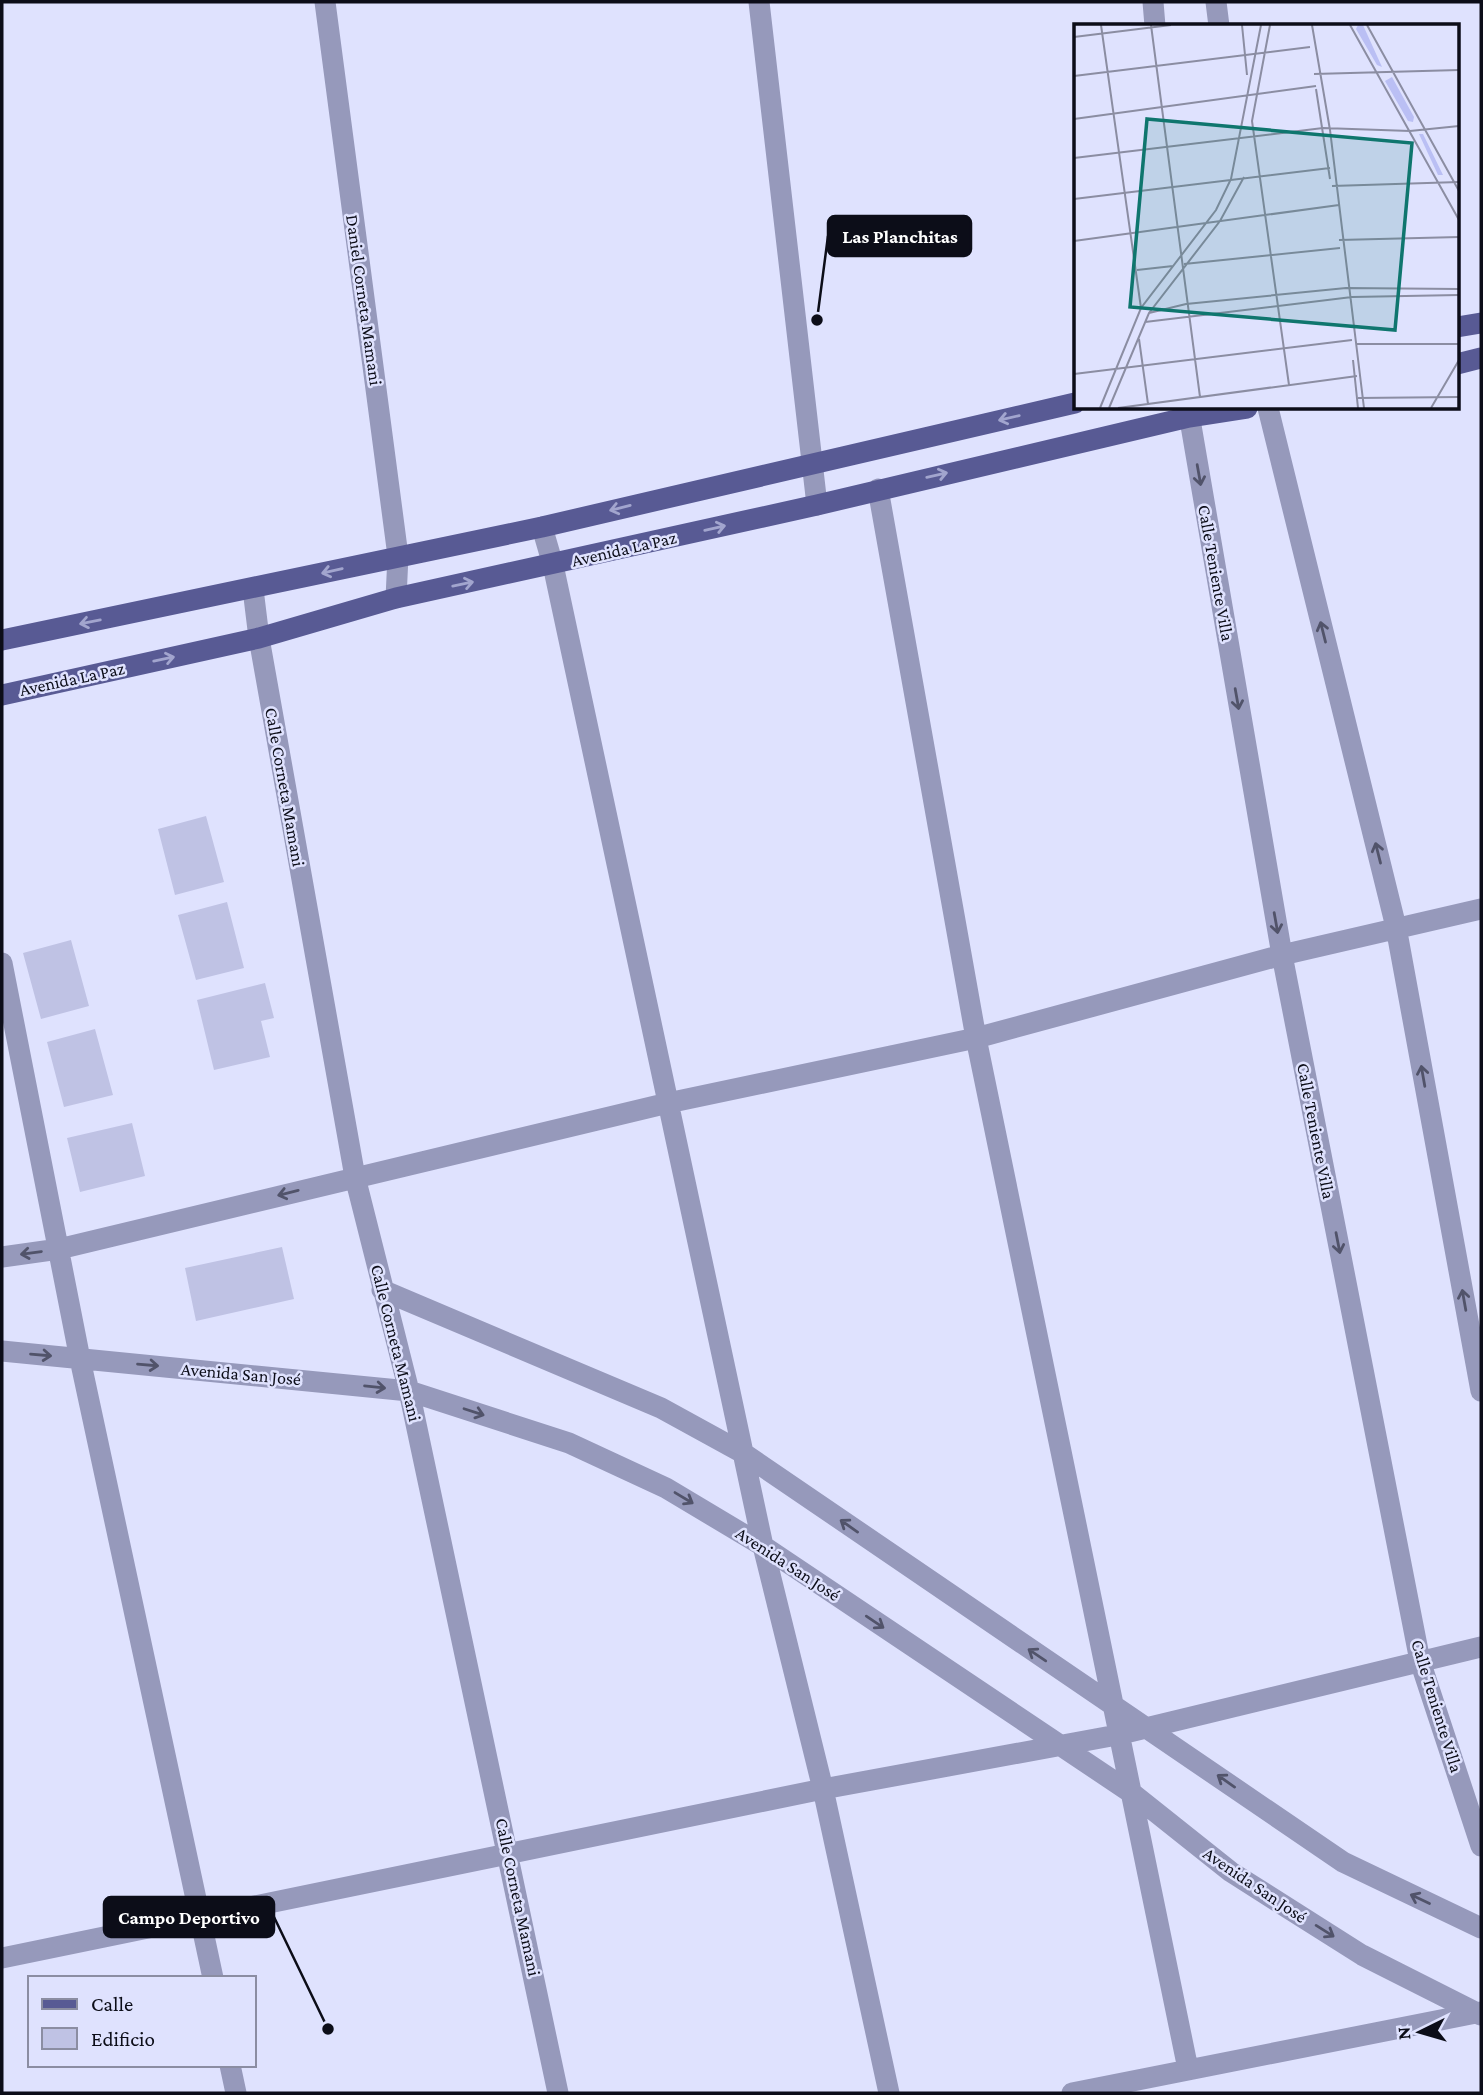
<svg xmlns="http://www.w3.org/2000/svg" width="1483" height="2095" font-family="'Crimson Pro',serif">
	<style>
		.building { fill: #bfc2e4 }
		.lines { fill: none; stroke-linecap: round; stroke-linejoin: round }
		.minor { stroke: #9699bb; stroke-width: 21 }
		.major { stroke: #585a94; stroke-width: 21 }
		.oneway { stroke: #a2a5ce }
		.oneway2 { stroke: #51536a }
		.labels { text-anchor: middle; stroke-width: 5; stroke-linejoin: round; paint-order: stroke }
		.street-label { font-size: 18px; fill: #0c0d18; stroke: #dfe2fe }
		.inset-road { fill: none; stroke: #8b8da2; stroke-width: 2 }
		.view { fill: #0f766e; fill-opacity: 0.15; stroke: #0f766e; stroke-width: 3.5 }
		.inset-edge { fill: none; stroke: #0c0d18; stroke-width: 3.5 }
		.leader { fill: none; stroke: #0c0d18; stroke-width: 2.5 }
		.callout-dot { fill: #0c0d18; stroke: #dfe2fe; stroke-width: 2.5 }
		.callout { fill: #0c0d18; stroke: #0c0d18; stroke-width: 2.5 }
		.callout-label { font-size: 19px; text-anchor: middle; font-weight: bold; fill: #fff }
	</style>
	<rect width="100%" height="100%" fill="#dfe2fe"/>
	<path class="building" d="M 206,816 L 224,882 L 175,895 L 158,829 Z
		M 227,902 L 244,968 L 196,980 L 178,915 Z
		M 71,940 L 89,1006 L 41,1019 L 23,953 Z
		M 265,983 L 274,1018 L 261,1021 L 270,1057 L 214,1070 L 197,1000 Z
		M 95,1029 L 113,1095 L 64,1107 L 47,1042 Z
		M 132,1123 L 145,1176 L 80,1192 L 67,1138 Z
		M 282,1247 L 294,1299 L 196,1321 L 185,1268 Z"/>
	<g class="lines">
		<path class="minor" d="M 325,2 L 398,556 L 396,598
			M 759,2 L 817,505
			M 1153,2 L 1155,26
			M 1216,2 L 1219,26
			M 1188,408 L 1282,955 L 1420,1661 L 1481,1846
			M 1268,408 L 1396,927 L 1481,1391
			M 878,489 L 976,1038 L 1188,2069
			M 542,527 L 553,565 L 763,1546 L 823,1789 L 889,2093
			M 253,589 L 259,638 L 355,1177 L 409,1391 L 558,2093
			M 2,963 L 80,1359 L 213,1978
			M 2,1257 L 59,1249 L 668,1103 L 976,1038 L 1282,955 L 1481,909
			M 382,1290 L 661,1408 L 743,1453 L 1343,1862 L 1481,1928
			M 2,1351 L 409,1391 L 569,1443 L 666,1488 L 763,1546 L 1133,1794 L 1231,1872 L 1362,1955 L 1481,2015
			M 2,1958 L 823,1789 L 1117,1735 L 1481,1647
			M 230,2065 L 236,2093
			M 1072,2093 L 1481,2012"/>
		<path class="major" d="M 1457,327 L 1481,323
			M 1457,364 L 1481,358
			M 2,640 L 542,527 L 1075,403
			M 2,695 L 259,638 L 396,598 L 817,505 L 1189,417 L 1247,408"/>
	</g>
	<defs><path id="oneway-shaft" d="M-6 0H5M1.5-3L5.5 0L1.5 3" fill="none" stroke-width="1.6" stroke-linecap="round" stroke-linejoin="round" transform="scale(1.75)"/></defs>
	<g class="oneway">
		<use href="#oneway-shaft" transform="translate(1009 418) rotate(167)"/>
		<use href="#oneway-shaft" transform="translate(937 475) rotate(-13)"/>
		<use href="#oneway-shaft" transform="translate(620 508) rotate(166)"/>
		<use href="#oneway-shaft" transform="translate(715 528) rotate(-13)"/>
		<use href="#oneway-shaft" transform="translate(332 571) rotate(167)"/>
		<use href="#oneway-shaft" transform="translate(463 584) rotate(-12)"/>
		<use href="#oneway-shaft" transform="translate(90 622) rotate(169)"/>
		<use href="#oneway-shaft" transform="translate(164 659) rotate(-12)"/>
	</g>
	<g class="oneway2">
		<use href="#oneway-shaft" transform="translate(1199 475) rotate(80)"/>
		<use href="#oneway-shaft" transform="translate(1323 632) rotate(-104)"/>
		<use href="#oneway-shaft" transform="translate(1237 699) rotate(80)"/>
		<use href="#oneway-shaft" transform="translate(1378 853) rotate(-104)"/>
		<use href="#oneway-shaft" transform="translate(1276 923) rotate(80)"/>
		<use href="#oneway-shaft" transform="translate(1423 1076) rotate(-100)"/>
		<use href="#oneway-shaft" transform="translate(288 1193) rotate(166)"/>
		<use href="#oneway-shaft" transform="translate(1338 1243) rotate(79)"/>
		<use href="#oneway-shaft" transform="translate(31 1253) rotate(172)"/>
		<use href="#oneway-shaft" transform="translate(1464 1300) rotate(-100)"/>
		<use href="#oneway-shaft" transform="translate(41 1355) rotate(5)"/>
		<use href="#oneway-shaft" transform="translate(148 1365) rotate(5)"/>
		<use href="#oneway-shaft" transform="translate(375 1387) rotate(6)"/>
		<use href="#oneway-shaft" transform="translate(474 1412) rotate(18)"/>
		<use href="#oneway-shaft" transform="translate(684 1498) rotate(31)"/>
		<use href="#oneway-shaft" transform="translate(849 1526) rotate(-145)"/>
		<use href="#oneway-shaft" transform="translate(875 1622) rotate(34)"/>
		<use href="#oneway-shaft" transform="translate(1037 1655) rotate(-146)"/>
		<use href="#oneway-shaft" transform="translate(1226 1781) rotate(-145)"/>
		<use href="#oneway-shaft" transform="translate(1420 1899) rotate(-155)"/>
		<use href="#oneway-shaft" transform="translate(1325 1931) rotate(32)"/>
	</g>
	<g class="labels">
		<g class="street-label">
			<text transform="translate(364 300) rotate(82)" y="6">Daniel Corneta Mamani</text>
			<text transform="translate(624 549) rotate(-13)" y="6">Avenida La Paz</text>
			<text transform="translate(1216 573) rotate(80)" y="6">Calle Teniente Villa</text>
			<text transform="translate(72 679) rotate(-12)" y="6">Avenida La Paz</text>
			<text transform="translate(285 787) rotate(80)" y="6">Calle Corneta Mamani</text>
			<text transform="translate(1316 1131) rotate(79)" y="6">Calle Teniente Villa</text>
			<text transform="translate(396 1343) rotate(76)" y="6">Calle Corneta Mamani</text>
			<text transform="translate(241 1374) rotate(5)" y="6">Avenida San José</text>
			<text transform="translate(788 1564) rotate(33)" y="6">Avenida San José</text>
			<text transform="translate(1437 1706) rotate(73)" y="6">Calle Teniente Villa</text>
			<text transform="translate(1255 1885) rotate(34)" y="6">Avenida San José</text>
			<text transform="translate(518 1897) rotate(78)" y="6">Calle Corneta Mamani</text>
		</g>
	</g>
	<g transform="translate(1074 24)">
		<rect width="385" height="385" fill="#dfe2fe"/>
		<path d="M 284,1 L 289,1 L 308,43 L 303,41 L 282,5 ZM 318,53 L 340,93 L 339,98 L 334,97 L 311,57 ZM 345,110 L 349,110 L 369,151 L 364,151 Z" fill="#babff4"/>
		<path class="inset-road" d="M 27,1 L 67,284M 77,1 L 126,373M 168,1 L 173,51M 196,1 L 178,97 L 215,361M 238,1 L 256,106 L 290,384M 276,1 L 385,196M 293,1 L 385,167M 0,13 L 97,1M 240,50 L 385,46M 0,52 L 236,23M 242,65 L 256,155M 0,95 L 242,62M 0,134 L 249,104 L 336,107 L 385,102M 258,162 L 385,158M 0,175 L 256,144M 265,216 L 385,213M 0,217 L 265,181M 110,240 L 266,224M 63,246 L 99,242M 75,289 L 112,280 L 272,264 L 385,265M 71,298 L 278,273 L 385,271M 65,315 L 74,380M 282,320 L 385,320M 279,336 L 284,384M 0,350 L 278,316M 284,374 L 385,373M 26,384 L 67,284 L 142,186 L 157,155 L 187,1M 35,384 L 75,289 L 146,197 L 170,153M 44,384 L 283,352M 357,384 L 385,336"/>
		<path class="view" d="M 73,95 L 338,119 L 321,306 L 56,283 Z"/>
		<rect width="385" height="385" class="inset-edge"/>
	</g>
	<path class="leader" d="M817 320L828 236M328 2029L274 1917"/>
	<g class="callout-dot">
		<circle cx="817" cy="320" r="7"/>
		<circle cx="328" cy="2029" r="7"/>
	</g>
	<g class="callout">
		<rect x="828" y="216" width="143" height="40" rx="7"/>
		<rect x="104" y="1897" width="170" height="40" rx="7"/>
	</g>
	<g class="callout-label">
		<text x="900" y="243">Las Planchitas</text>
		<text x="189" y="1924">Campo Deportivo</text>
	</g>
	<rect width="1483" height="2095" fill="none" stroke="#0c0d18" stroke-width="7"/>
	<rect x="28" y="1976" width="228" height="91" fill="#dfe2fe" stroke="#8b8da2" stroke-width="2"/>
	<rect x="42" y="1999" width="35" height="10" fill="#585a94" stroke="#8b8da2" stroke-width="2"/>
	<text x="91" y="2011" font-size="21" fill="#0c0d18">Calle</text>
	<rect x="42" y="2028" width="35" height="21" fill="#bfc2e4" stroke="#8b8da2" stroke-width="2"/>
	<text x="91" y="2046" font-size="21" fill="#0c0d18">Edificio</text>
	<g transform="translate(1420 2032) rotate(265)" stroke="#dfe2fe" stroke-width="5" paint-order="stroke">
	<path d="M0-5L12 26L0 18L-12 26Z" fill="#0c0d18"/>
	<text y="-10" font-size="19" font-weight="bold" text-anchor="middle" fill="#0c0d18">N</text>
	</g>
</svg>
